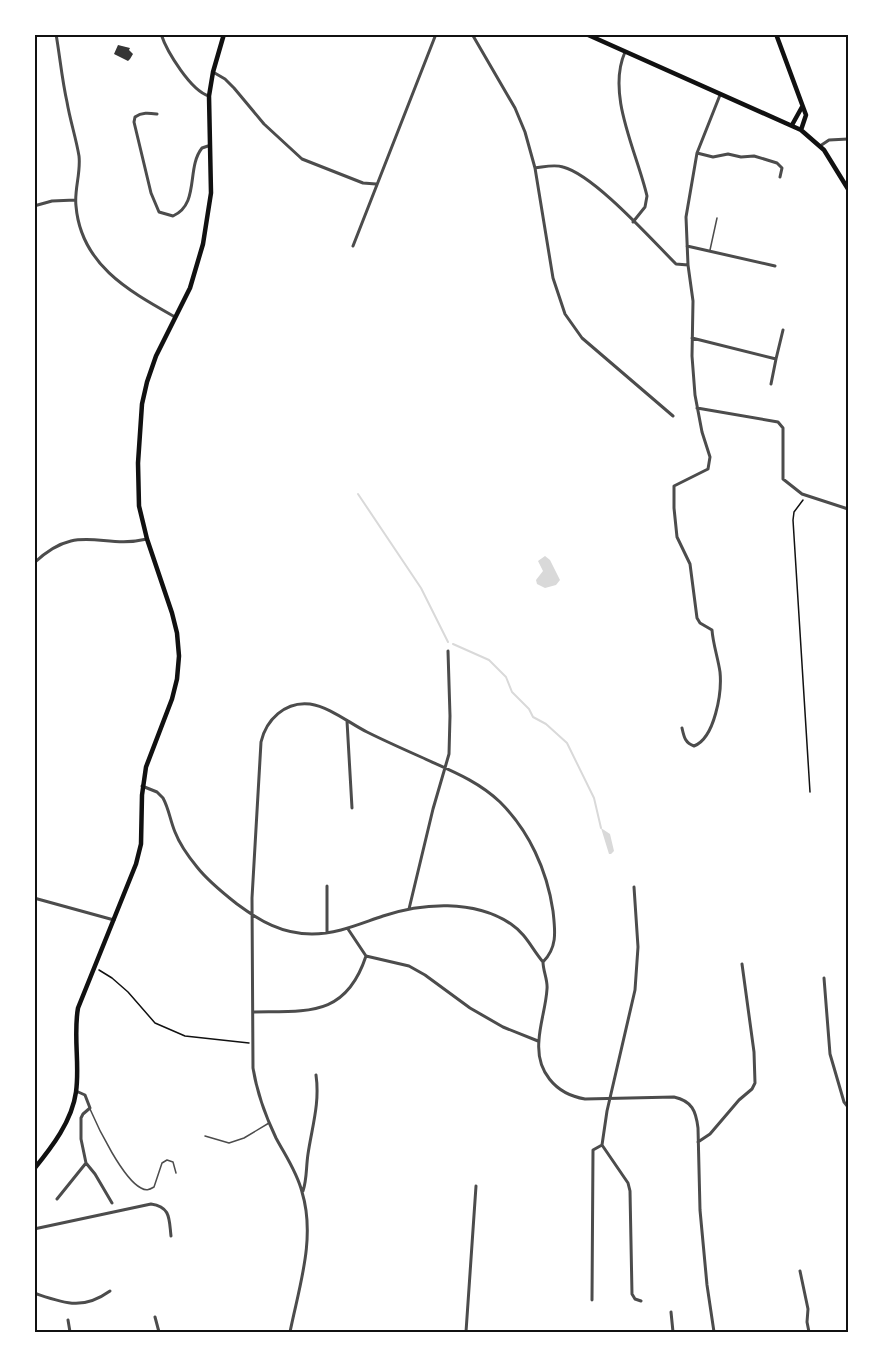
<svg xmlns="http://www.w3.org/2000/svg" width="883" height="1367" font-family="'DejaVu Sans',sans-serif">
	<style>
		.water { fill: #d9d9d9 }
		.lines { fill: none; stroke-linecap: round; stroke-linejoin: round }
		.stream { stroke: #d9d9d9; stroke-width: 2 }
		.building { fill: #353535 }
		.path { stroke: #111; stroke-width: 1.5 }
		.service { stroke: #4c4c4c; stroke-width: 1.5 }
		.minor { stroke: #4c4c4c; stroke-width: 3 }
		.secondary { stroke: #111; stroke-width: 4.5 }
		.neatline { fill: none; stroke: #111; stroke-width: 2 }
	</style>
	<rect width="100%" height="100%" fill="#fff"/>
	<path class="water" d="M 545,556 L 550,560 L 560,580 L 556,585 L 545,588 L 537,584 L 536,580 L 543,571 L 538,561 Z
		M 601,828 L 610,834 L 614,851 L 611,854 L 609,854 Z"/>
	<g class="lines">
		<path class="stream" d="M 358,494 L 421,588 L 448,642
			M 453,644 L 489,660 L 506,677 L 512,692 L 529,709 L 533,717 L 546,724 L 567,743 L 594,798 L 601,828"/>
	</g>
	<path class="building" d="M 118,45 L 130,48 L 129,50 L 133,54 L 130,59 L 128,61 L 114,54 Z"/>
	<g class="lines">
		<path class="path" d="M 803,500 L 794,512 L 793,520 L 810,792
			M 99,970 L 112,978 L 128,992 L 155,1023 L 185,1036 L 249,1043"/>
		<path class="service" d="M 710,250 L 717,218
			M 90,1109 C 98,1128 123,1179 141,1188 C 146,1191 149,1190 154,1187 L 162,1163 L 167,1160 L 173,1162 L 176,1173
			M 205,1136 L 229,1143 L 244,1138 L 269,1123"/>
		<path class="minor" d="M 56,34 C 60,57 62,80 67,102 C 70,120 76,138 79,156 C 81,173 74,190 76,206 C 81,265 129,291 175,317
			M 161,34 C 167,52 191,91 209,96
			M 472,34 L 515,108 L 525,132 L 535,168 L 553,278 L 565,314 L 582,338 L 673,416
			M 625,52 C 606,95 637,152 647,196 L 645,207 L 633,222
			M 213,72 L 225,79 L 234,88 L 264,124 L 302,159 L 363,183 L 376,184
			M 157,114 C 149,113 142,112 135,117 L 134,122 L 151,193 L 159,212 L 173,216 C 200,204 186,168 202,148 L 208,146
			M 820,146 L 829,140 L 848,139
			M 697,153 L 713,157 L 728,154 L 741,157 L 754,156 L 777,163 L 782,168 L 780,177
			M 535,168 C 544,167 554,164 563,167 C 594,175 651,239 676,264 L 688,265
			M 34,206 L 52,201 L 75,200
			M 353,246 L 436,34
			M 687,246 L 775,266
			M 692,338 L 776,359 L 771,384
			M 776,359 L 783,330
			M 697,408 L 778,422 L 783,428 L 783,479 L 802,494 L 848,509
			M 34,563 C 78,521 101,550 147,539
			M 347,721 L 352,808
			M 682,728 C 684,737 685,743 694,746 C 715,738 722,692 720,672 C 718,658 713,644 712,630 L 700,623 L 697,618 L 690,564 L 677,537 L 674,508 L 674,486 L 708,469 L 710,457 L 702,432 L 695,395 L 692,356 L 693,301 L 688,265 L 686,217 L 697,153 L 720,95
			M 142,786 L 157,792 L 163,798 C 169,809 170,820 175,832 C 180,845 188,856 197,867 C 208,881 223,893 237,904 C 260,921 282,934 312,934 C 337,934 359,924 383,916 C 422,903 474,899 511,924 C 526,934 532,949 543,962
			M 327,886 L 327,932
			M 634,887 L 638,947 L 635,990 L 607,1111 L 602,1145 L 628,1183 L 630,1191 L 632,1294 L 635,1299 L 641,1301
			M 34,898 L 114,920
			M 409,909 L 433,809 L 449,754 L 450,716 L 448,651
			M 348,929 L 366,956
			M 366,956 L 409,966 L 425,975 L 470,1008 L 503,1027 L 538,1041
			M 824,978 L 830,1054 L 844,1102 L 848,1107
			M 254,1012 C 308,1011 346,1017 366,956
			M 76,1091 L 85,1095 L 90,1108 L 83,1114 L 81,1118 L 81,1139 L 86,1163 L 95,1174 L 112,1203
			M 698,1142 L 710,1134 L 739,1100 L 752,1089 L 755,1083 L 754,1052 L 742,964
			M 303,1191 C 307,1179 306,1167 308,1154 C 312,1127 320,1103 316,1075
			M 57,1199 L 86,1163
			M 34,1229 L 151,1204 C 171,1207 169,1219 171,1236
			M 800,1271 L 808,1309 L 807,1322 L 809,1332
			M 34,1293 C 64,1303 82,1311 110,1291
			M 592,1300 L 593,1150 L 602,1145
			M 671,1312 L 673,1332
			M 155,1317 L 159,1332
			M 68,1320 L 70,1332
			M 290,1332 C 299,1287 316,1238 302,1192 C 297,1172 285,1155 276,1138 C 265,1115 257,1093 253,1068 L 252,898 L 261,742 C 266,720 285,701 310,704 C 330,707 349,723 367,732 C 385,741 403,749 421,757 C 449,770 477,780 500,802 C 529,831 547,870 553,911 C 555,930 558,947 543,962 C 543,971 548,980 547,989 C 546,1006 540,1023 539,1040 C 536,1071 555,1094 585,1099 L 674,1097 C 692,1101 696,1111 698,1128 L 700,1210 L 707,1285 L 714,1332
			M 466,1332 L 476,1186"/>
		<path class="secondary" d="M 586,34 L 801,130 L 824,150 L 848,189
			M 776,34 L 806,115 L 801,130
			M 792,125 L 802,107
			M 34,1169 C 52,1147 72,1121 76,1092 C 80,1064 73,1036 78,1008 L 136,864 L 141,844 L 142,795 L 146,767 L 172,699 L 177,679 L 179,656 L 177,633 L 172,613 L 147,539 L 139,506 L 138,463 L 142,404 L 147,382 L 156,356 L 190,288 L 203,244 L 211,193 L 209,96 L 213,72 L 224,34"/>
	</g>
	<rect width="883" height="1367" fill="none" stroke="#ffffff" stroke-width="72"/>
	<rect x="36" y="36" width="811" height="1295" class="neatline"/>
</svg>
